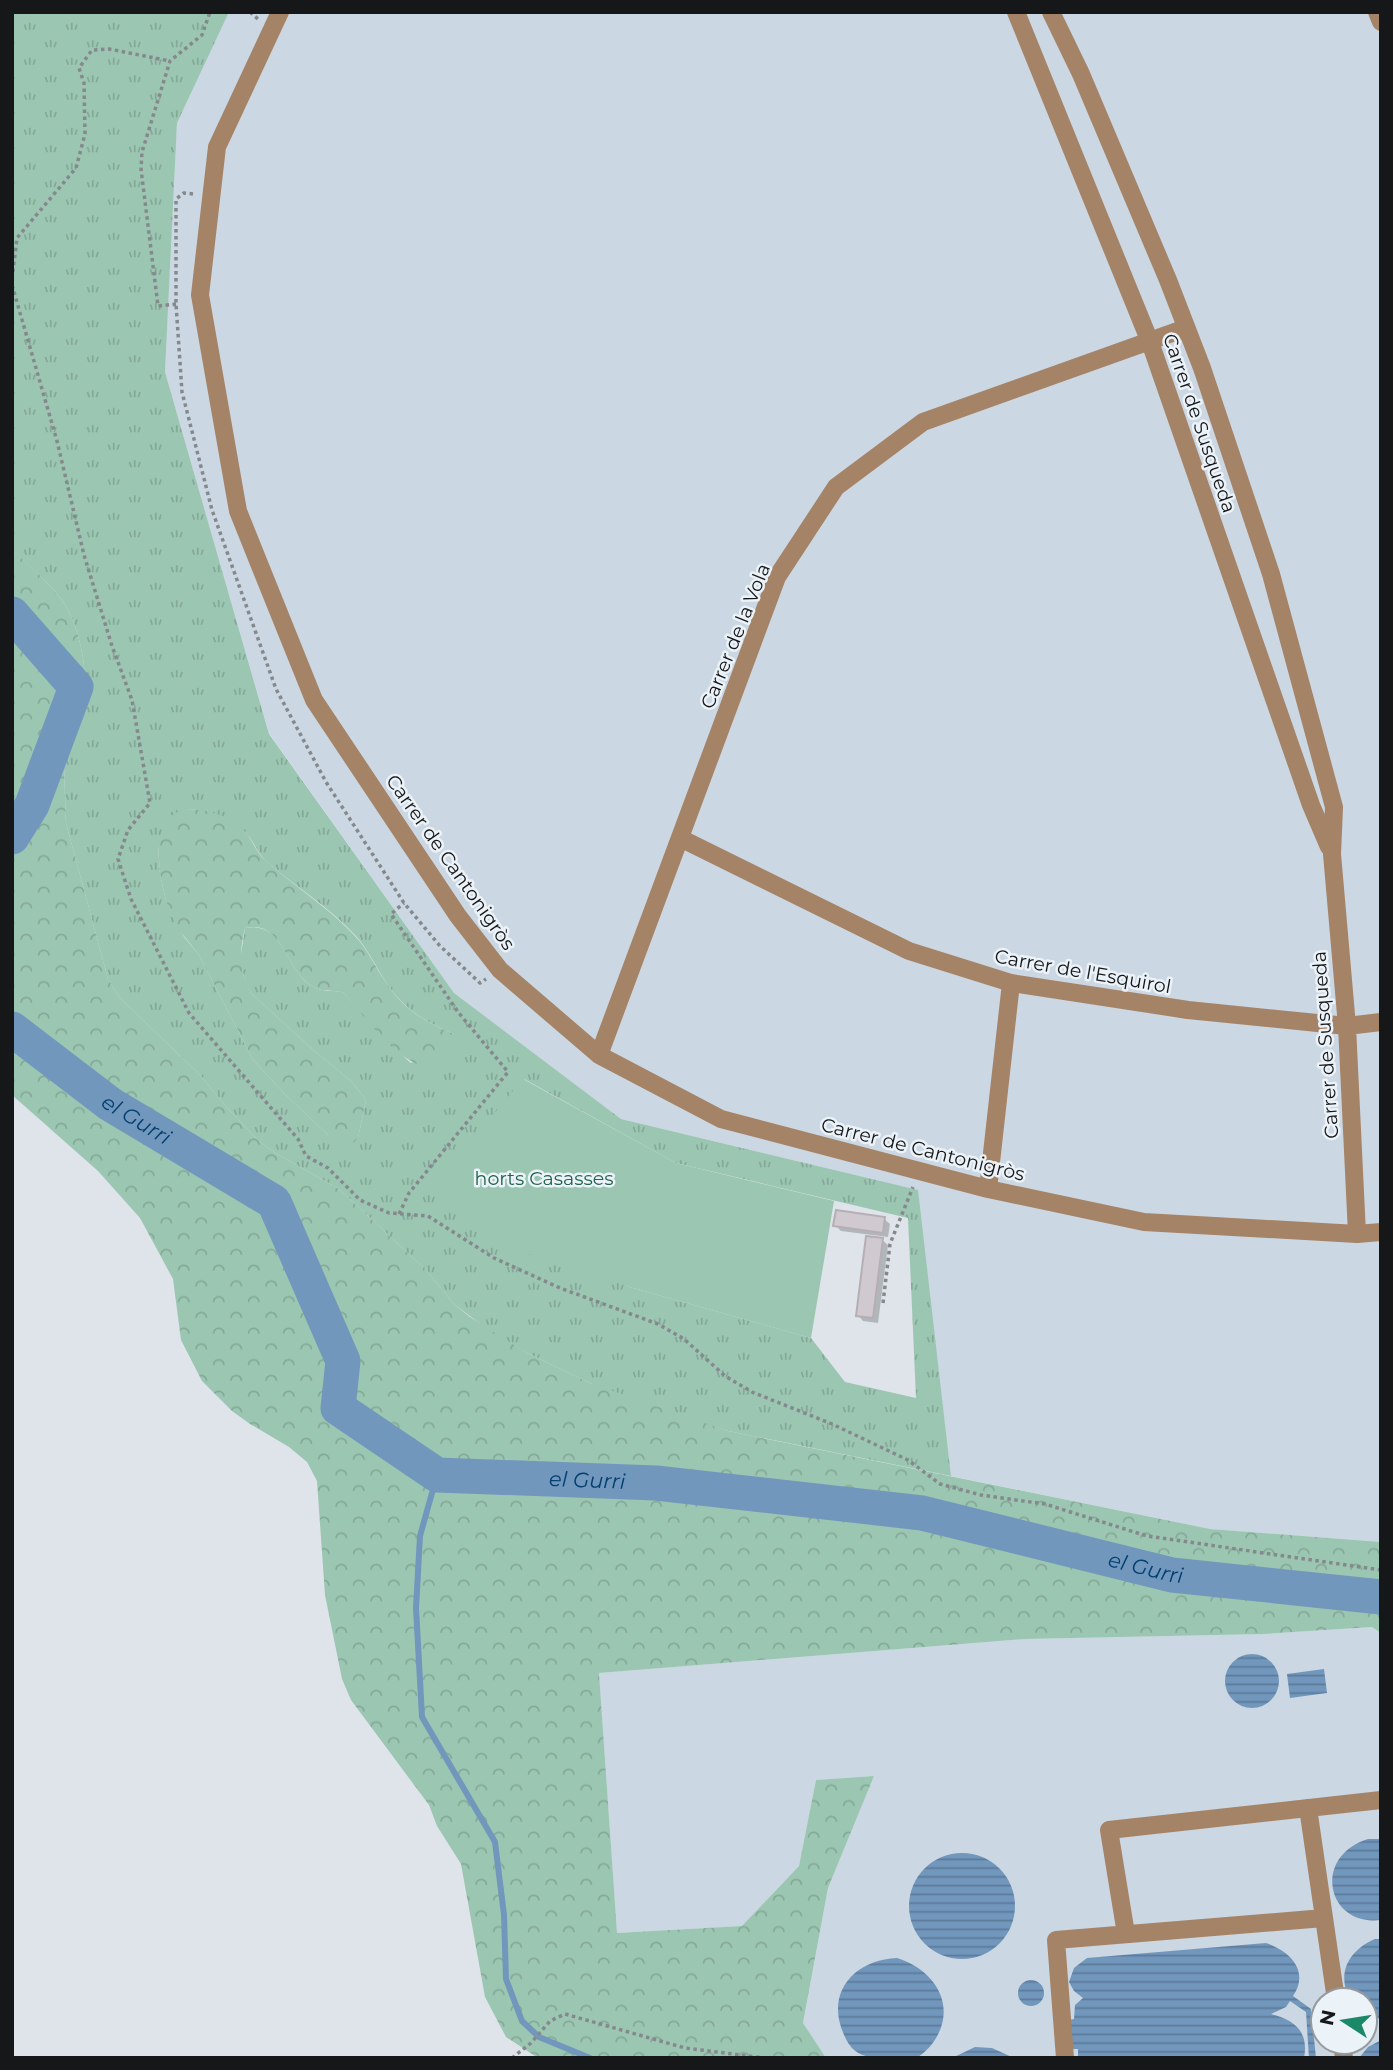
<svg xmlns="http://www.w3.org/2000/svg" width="1393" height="2070" font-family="Montserrat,sans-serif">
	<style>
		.built { fill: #cbd7e2; fill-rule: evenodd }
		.grass { fill: url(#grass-tufts); fill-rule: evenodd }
		.forest { fill: url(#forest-crowns) }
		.green { fill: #9bc6b2 }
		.water { fill: url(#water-rules) }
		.shadow { fill: #0003 }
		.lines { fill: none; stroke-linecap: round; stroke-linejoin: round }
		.stream { stroke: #7297bd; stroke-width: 6 }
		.river { stroke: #7297bd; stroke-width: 35 }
		.building { fill: #d0cad0; stroke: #b5afb5; stroke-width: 2 }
		.path { stroke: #85898d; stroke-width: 3.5; stroke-dasharray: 3.5 3.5; stroke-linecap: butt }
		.minor { stroke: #a58366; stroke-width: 18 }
		.labels { text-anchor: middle; stroke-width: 5; stroke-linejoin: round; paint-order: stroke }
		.street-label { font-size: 19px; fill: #151719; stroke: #ebf2f8 }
		.park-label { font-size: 19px; fill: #21654b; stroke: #ebf2f8 }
		.water-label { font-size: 21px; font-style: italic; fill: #033f70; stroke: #ebf2f8 }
	</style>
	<defs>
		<pattern id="grass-tufts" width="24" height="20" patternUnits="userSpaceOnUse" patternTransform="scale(1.75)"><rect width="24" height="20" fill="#9bc6b2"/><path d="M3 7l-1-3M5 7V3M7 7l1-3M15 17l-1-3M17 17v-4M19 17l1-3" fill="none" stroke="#85a998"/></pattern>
		<pattern id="forest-crowns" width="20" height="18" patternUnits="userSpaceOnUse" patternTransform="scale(1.75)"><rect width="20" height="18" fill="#9bc6b2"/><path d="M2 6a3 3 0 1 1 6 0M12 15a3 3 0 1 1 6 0" fill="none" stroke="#85a998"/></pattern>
		<pattern id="water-rules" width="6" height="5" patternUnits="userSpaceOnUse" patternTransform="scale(1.75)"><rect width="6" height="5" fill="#7297bd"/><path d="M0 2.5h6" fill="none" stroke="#5c7a99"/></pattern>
	</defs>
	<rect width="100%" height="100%" fill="#dee4ea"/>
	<path class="built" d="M 229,12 L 1381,12 L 1381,1542 L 1210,1529 L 951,1476 L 917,1190 L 621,1119 L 454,993 L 269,733 L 165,372 L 177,123 Z
		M 1372,1627 L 1381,1633 L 1381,2058 L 826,2058 L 803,2024 L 828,1888 L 874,1776 L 816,1780 L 799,1866 L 742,1926 L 617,1933 L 599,1673 L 1025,1639 L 1264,1634 ZM 1323,2000 L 1365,2000 L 1365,2042 L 1323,2042 Z"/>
	<path class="grass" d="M 12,12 L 229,12 L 177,123 L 165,372 L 269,734 L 454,993 L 621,1119 L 918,1190 L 951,1476 L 728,1431 L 609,1392 L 527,1353 L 487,1329 L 454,1304 L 426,1270 L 339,1189 L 277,1154 L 260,1142 L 228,1109 L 200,1075 L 120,998 L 108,979 L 66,823 L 64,768 L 84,666 C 82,648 77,628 69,612 C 58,589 31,568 12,550 ZM 189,809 C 208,811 238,821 250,838 C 255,845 258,853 265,860 C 294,886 327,905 355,935 C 368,949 376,967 387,984 C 404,1009 427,1023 454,1034 L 411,1063 L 394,1048 L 344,993 C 333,989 322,993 312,986 C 285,970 284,920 245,928 L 240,961 L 246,984 L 252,994 L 312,1049 L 352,1082 L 366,1100 L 358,1138 L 328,1135 L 285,1094 L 253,1060 L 199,955 L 184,937 L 166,901 L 160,874 L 158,846 ZM 524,1079 L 676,1163 L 908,1218 L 916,1398 L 845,1382 L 811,1338 L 626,1286 Z"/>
	<path class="forest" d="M 12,550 C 30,566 59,591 69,612 C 77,628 82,648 84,666 L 64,768 L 66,823 L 108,979 L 120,998 L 200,1075 L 228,1109 L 260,1142 L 277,1154 L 339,1189 L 426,1270 L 454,1304 L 470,1317 L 527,1353 L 590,1383 L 728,1431 L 1210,1529 L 1381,1542 L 1381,1633 L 1372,1627 L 1264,1634 L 1025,1639 L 599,1673 L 617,1933 L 742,1926 L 799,1866 L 816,1780 L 874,1776 L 828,1888 L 803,2023 L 826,2058 L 538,2058 L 506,2037 L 485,1997 L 461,1864 L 437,1826 L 429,1805 L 351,1700 L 342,1679 L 325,1595 L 317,1481 L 307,1462 L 289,1447 L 250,1424 L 232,1411 L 202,1381 L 181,1340 L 173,1279 L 140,1218 L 98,1171 L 12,1095 Z
		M 189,809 C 210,811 232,815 246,833 C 253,841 256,852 264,859 C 293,886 326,905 354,935 C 368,949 375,967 387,984 C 403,1009 427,1023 454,1034 L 459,1045 L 452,1054 L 432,1068 C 396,1064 367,1018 344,993 C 333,989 322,993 312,986 C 285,970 283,919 245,928 C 239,952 239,973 252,994 L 312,1049 L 352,1082 L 366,1100 L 358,1138 L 350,1146 L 328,1135 L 285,1094 L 253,1060 L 199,955 L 176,926 L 166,901 L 160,874 L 158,846 L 166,820 L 177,812 Z"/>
	<path class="green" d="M 523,1079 L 676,1163 L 834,1201 L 811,1338 L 626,1286 L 510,1248 L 429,1191 Z"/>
	<path class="water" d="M1225 1681a27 27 0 1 1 54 0a27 27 0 1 1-54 0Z
		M 1324,1669 L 1327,1693 L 1290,1698 L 1287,1674 Z
		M 1368,1839 L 1381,1839 L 1381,1920 C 1326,1927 1312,1856 1368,1839 Z
		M909 1906a53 53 0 1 1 106 0a53 53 0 1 1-106 0Z
		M 1375,1939 L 1381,1939 L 1381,2019 L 1365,2015 L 1365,2000 L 1350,2000 C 1336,1973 1349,1950 1375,1939 Z
		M 1266,1943 C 1290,1951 1310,1971 1293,1996 L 1311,2009 L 1316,2058 L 1309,2058 L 1306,2012 L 1290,2001 L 1286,2007 L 1271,2014 C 1295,2020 1309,2032 1304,2058 L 1078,2058 L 1078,2049 L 1071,2049 L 1069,2020 L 1074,2019 L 1075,2005 L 1083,1998 L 1074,1991 L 1069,1982 L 1074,1968 L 1087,1958 Z
		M 897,1958 C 936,1970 959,2008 932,2044 C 928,2049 922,2055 916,2058 C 907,2060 893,2058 884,2058 C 866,2058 853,2055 845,2037 C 824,1994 853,1960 897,1958 Z
		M1018 1993a13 13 0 1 1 26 0a13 13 0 1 1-26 0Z
		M 1381,2040 L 1381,2058 L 1359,2058 L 1368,2047 Z
		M 975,2047 L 992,2048 L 1014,2058 L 952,2058 Z"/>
	<path class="shadow" d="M 884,1219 L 890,1224 L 888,1237 L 841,1231 L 835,1225 Z
		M 882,1240 L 888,1245 L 878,1323 L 863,1321 L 858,1315 Z"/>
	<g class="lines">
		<path class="stream" d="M 437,1475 L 420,1536 L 416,1608 L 422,1717 L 495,1842 L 504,1915 L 506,1979 L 522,2021 L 539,2037 L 590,2058"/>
		<g class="river">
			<path d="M 12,614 L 76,687 L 32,805 L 12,837"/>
			<path id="s1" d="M 12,1029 L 110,1104 L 274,1202 L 343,1361 L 338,1408 L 437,1475 L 656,1483 L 922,1513 L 1172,1575 L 1381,1597"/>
		</g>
	</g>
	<path class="building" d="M 836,1210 L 885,1217 L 883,1233 L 833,1226 Z
		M 866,1236 L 883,1238 L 873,1318 L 856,1316 Z"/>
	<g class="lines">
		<path class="path" d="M 250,12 L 259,20
			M 193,194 L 184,193 L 176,199 L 176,304 L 182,392 L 212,510 L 276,689 L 326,782 L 404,903 L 440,946 L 480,983 L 486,979
			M 12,279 L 17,238 L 76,168 L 85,134 L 84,83 L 79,68 L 92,50 L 109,49 L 170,61
			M 12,285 L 57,441 L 84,555 L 112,646 L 132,700 L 150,803 L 128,830 L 118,859 L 131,899 L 189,1013 L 298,1139 L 306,1156 L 328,1168 L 360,1200 L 389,1213 L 428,1216 L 494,1258 L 560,1288 L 658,1324 L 684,1339 L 725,1376 L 752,1392 L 832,1424 L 908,1460 L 940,1484 L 981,1495 L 1045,1504 L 1147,1536 L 1381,1570
			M 176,304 L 158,306 L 141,169 L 142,152 L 170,61 L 202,35 L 210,12
			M 399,1214 L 409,1193 L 508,1072 L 458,1012 L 391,914 L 404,903
			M 883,1303 L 890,1244 L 913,1187
			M 512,2058 L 531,2043 L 550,2021 L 565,2014 L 685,2048 L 765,2058"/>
		<path class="minor" d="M 280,12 L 217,147 L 200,295 L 238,511 L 314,700 L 458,916 L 500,970 L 599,1055 L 721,1119 L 988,1189 L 1144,1222 L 1357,1234 L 1381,1232
			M 1016,12 L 1150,342 L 1311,805 L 1329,847
			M 1051,12 L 1081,74 L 1168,280 L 1202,368 L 1271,574 L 1334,807 L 1332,854 L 1347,1026 L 1357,1234
			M 1377,12 L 1381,22
			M 680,838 L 909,951 L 1011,983 L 1188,1010 L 1347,1026 L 1381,1022
			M 599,1055 L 777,577 L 836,487 L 923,422 L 1186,328
			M 988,1189 L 1011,983
			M 1308,1808 L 1336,2000
			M 1126,1934 L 1109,1830 L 1381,1800
			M 1342,2042 L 1344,2058
			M 1065,2058 L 1056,1940 L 1324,1918"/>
	</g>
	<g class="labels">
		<g class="street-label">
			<text transform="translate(1200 423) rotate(71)" y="7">Carrer de Susqueda</text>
			<text transform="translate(735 636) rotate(-68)" y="7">Carrer de la Vola</text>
			<text transform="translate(451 862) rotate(55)" y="7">Carrer de Cantonigròs</text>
			<text transform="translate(1083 971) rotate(10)" y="7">Carrer de l'Esquirol</text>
			<text transform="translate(1325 1045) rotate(-94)" y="7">Carrer de Susqueda</text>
			<text transform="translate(923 1149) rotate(14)" y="7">Carrer de Cantonigròs</text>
		</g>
		<g class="park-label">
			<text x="544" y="1185">horts Casasses</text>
		</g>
		<g class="water-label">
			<text dy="7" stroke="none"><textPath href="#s1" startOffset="154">el Gurri</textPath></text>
			<text dy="7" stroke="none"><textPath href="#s1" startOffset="805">el Gurri</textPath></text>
			<text dy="7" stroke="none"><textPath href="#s1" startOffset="1372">el Gurri</textPath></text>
		</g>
	</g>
	<rect width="1393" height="2070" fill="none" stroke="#151719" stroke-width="28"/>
	<g transform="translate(1344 2021) rotate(282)"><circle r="33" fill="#ebf2f8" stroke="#959a9f" stroke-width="2"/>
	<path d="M0-5L12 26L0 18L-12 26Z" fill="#1b8968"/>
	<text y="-10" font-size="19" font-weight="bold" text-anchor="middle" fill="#151719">N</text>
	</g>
</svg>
